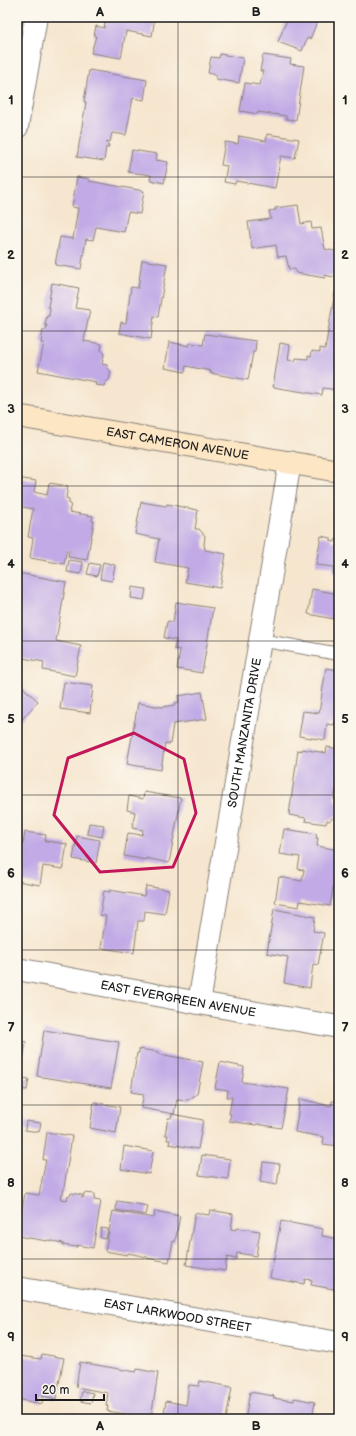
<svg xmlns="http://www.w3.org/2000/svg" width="356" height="1436" font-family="'Balsamiq Sans',sans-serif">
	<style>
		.building { fill: #c1aae6 }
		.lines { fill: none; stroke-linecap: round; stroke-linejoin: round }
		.lane-casing { stroke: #898176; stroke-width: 14 }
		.street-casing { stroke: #898176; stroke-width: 24 }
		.secondary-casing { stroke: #898176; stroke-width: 24 }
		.lane { stroke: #fff; stroke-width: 12 }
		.street { stroke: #fff; stroke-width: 22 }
		.secondary { stroke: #fce6c4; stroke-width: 22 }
		.marked { fill: none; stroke: #c2185b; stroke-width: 3; stroke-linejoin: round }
		.grid { fill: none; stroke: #1c1c1c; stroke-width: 1; stroke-opacity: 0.55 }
		.labels { text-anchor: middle; stroke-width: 3; stroke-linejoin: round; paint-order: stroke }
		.street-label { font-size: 12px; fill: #1c1c1c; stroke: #fbf7ec }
		.neatline { fill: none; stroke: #1c1c1c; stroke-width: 1.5 }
		.grid-label { font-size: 13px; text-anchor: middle; font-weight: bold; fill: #1c1c1c }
	</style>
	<rect width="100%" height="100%" fill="#fbf7ec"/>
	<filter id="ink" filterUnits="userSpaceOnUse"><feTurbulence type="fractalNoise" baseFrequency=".025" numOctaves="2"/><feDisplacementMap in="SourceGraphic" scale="8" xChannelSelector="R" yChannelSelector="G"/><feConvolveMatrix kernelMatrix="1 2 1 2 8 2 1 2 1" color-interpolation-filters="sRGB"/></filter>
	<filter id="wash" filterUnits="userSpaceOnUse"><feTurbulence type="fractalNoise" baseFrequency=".012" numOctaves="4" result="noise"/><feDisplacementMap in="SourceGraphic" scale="16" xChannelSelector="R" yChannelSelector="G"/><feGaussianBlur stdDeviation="0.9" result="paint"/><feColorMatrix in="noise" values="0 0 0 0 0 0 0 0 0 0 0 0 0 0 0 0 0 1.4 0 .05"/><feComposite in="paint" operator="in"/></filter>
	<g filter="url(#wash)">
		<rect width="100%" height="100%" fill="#f6e6cf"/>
		<g id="blocks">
			<path class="building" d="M 106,17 L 155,17 L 152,36 L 126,31 L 121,58 L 91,53 L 96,36 L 94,36 L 96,26 L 104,28 Z
				M 288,17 L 319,17 L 310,39 L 307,38 L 302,51 L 278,42 Z
				M 220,54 L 243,58 L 239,83 L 216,79 L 216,75 L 208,73 L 211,57 L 219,58 Z
				M 263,55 L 291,59 L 290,64 L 304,66 L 296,120 L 286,119 L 286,116 L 258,112 L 258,114 L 240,111 L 245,83 L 260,85 L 263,71 L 260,71 Z
				M 89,70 L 147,80 L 144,100 L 133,98 L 126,135 L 112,133 L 110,142 L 107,141 L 107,144 L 109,145 L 108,148 L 106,147 L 104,161 L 77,157 L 86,102 L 84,102 Z
				M 267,134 L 299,139 L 295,158 L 281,156 L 275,188 L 236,181 L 235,184 L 224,182 L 227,166 L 221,165 L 225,142 L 238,144 L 239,136 L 266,141 Z
				M 132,150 L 157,154 L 156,160 L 168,162 L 164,183 L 150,180 L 151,175 L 128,172 Z
				M 77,177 L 89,179 L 89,181 L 144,191 L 140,214 L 128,212 L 124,232 L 96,227 L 93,240 L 86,239 L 81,269 L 55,265 L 60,237 L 73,239 L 78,208 L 72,207 Z
				M 298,205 L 301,224 L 311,222 L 312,229 L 321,228 L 325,249 L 339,252 L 339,278 L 324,275 L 325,278 L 296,273 L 295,269 L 289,269 L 286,256 L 278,257 L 276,245 L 252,249 L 248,222 L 271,219 L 269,211 L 276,210 L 275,208 Z
				M 142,260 L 167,264 L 158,317 L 154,316 L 151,339 L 119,333 L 121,322 L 126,323 L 131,287 L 138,288 Z
				M 52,283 L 79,288 L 75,308 L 90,310 L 84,341 L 102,344 L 101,350 L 104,354 L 102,364 L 107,365 L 107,367 L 111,372 L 109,380 L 105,383 L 104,386 L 95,385 L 96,382 L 38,371 L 44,343 L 41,343 L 43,330 L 46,330 L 47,325 L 45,325 L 47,316 L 49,316 L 50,308 L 48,307 Z
				M 335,292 L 339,293 L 338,390 L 323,388 L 322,395 L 273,387 L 280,343 L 290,345 L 288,360 L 295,361 L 296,358 L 308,359 L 308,355 L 311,356 L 312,351 L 320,352 L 320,348 L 325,349 Z
				M 205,334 L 256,341 L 255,352 L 253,352 L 248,380 L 210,373 L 211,371 L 186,366 L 185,372 L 165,368 L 169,342 L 189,346 L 190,343 L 203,345 Z
				M 17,478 L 36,481 L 34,492 L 47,495 L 49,483 L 68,486 L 66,498 L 69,499 L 69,504 L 71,504 L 69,512 L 93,516 L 92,521 L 94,521 L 87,560 L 68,557 L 69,550 L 67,549 L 64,564 L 30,558 L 33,538 L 28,537 L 33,509 L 17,506 Z
				M 141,502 L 166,506 L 167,504 L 198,510 L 195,529 L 199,529 L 205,536 L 204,544 L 205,550 L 226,554 L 220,588 L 185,582 L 188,568 L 155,562 L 159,539 L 135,534 Z
				M 321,536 L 331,538 L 331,541 L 335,542 L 336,539 L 339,540 L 339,574 L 333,573 L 334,567 L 316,565 Z
				M 69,560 L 83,562 L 81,574 L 67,572 Z
				M 103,562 L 115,565 L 112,581 L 100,579 Z
				M 90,563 L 100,565 L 97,576 L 87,574 Z
				M 18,573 L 66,582 L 56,641 L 81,646 L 75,676 L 43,670 L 44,662 L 17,657 Z
				M 132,587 L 146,589 L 144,600 L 131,598 Z
				M 312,589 L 339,594 L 339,620 L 308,614 Z
				M 176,602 L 213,608 L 202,673 L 177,669 L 180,650 L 174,649 L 176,640 L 164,638 L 167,622 L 168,621 L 173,622 Z
				M 326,668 L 339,670 L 339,724 L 334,723 L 334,725 L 327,724 L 325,740 L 299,736 L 303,711 L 319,713 Z
				M 17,682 L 38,701 L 17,725 Z
				M 64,682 L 93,686 L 90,713 L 60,709 Z
				M 202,692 L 207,719 L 173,724 L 170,744 L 165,743 L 161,770 L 127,764 L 138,703 L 162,707 L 175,705 L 175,703 L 179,702 L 178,696 Z
				M 327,747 L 339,749 L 339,773 L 334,799 L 339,806 L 337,815 L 329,821 L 327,820 L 326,824 L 305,821 L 306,818 L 289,815 L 298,750 L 302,751 L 302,749 L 326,753 Z
				M 144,792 L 181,798 L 169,863 L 146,858 L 146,860 L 124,856 L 128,833 L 142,835 L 143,830 L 132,828 L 135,812 L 127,810 L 129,796 L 143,799 Z
				M 89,823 L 104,825 L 102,837 L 87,834 Z
				M 284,829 L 317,834 L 316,838 L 318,838 L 317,846 L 339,850 L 339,877 L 335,877 L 330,906 L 300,901 L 299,907 L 275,903 L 279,877 L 302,881 L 304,870 L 298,869 L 300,857 L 280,854 Z
				M 25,832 L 46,835 L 45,841 L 67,844 L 63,869 L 43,866 L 40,885 L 17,881 L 17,842 L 23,843 Z
				M 77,836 L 100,840 L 96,863 L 73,859 Z
				M 146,886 L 169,890 L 165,914 L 145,911 L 144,921 L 138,921 L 134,953 L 101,948 L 106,916 L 100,915 L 104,891 L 110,892 L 110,890 L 144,896 Z
				M 274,909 L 315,917 L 313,931 L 324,933 L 318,965 L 313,964 L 310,988 L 284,983 L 288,957 L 267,953 Z
				M 44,1030 L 119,1042 L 111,1088 L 37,1076 Z
				M 17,1040 L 26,1042 L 20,1078 L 29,1079 L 27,1090 L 17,1089 Z
				M 139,1049 L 159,1052 L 159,1054 L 203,1062 L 197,1094 L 188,1100 L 177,1099 L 174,1114 L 141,1108 L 144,1094 L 131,1092 L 137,1053 L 139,1053 Z
				M 220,1062 L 244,1067 L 242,1082 L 289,1089 L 281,1128 L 257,1124 L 256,1125 L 229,1121 L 231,1114 L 229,1114 L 232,1097 L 227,1097 L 228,1090 L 215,1088 Z
				M 300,1099 L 331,1106 L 332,1101 L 339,1102 L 339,1146 L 323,1144 L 324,1137 L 295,1132 Z
				M 94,1102 L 120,1107 L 116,1133 L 90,1128 Z
				M 172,1114 L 203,1120 L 198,1149 L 169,1144 L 170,1140 L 167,1140 L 168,1135 L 165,1135 L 168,1118 L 171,1118 Z
				M 26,1121 L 41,1123 L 39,1132 L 25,1130 Z
				M 47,1132 L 72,1136 L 63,1194 L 61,1194 L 60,1199 L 67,1200 L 68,1195 L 70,1196 L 71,1193 L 82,1195 L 82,1198 L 83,1198 L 84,1193 L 95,1194 L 94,1200 L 101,1201 L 93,1248 L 77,1245 L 77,1247 L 63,1245 L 63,1243 L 47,1240 L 47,1241 L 17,1236 L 25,1193 L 39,1195 L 46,1160 L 43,1160 Z
				M 124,1146 L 153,1151 L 149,1174 L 121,1169 Z
				M 202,1155 L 230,1159 L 228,1179 L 199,1175 Z
				M 263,1162 L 280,1164 L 277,1185 L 260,1182 Z
				M 117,1201 L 148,1206 L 146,1215 L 116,1210 Z
				M 210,1210 L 233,1214 L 231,1229 L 236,1230 L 237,1228 L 260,1231 L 256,1256 L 237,1253 L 236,1259 L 227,1257 L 225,1271 L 186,1265 L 195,1213 L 209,1215 Z
				M 113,1211 L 154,1218 L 155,1211 L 180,1216 L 175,1242 L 173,1241 L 169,1262 L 147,1258 L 147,1257 L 128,1253 L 127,1255 L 105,1251 Z
				M 281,1221 L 323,1229 L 322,1236 L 339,1239 L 339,1290 L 311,1285 L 312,1280 L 305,1279 L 304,1284 L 270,1278 Z
				M 101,1228 L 108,1229 L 106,1239 L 100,1238 Z
				M 42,1354 L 64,1358 L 56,1399 L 43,1396 L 42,1404 L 17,1399 L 17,1368 L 19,1356 L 41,1359 Z
				M 80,1362 L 136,1372 L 137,1369 L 158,1373 L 151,1418 L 149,1417 L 149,1419 L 125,1419 L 126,1414 L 107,1411 L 108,1406 L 106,1406 L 108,1393 L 76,1387 Z
				M 200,1381 L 232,1387 L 226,1419 L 163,1419 L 166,1401 L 186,1405 L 189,1385 L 199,1386 Z
				M 82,1391 L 93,1393 L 91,1403 L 80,1401 Z
				M 250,1392 L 274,1396 L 273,1398 L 294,1401 L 294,1398 L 315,1402 L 312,1419 L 245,1419 Z"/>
		</g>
	</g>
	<g filter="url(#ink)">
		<use href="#blocks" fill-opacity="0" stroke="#898176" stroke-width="1"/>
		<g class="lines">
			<defs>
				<path id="lane" d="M 260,640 L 339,654"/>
				<g id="street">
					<path d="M 17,127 L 36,17"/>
					<path id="s1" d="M 17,969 L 199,1003 L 339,1027"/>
					<path id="s2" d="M 199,1003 L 290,462"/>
					<path id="s3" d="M 17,1288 L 339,1343"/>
				</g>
				<g id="secondary">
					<path id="s4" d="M 17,416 L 339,471"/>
				</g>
			</defs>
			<use href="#lane" class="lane-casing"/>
			<use href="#street" class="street-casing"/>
			<use href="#secondary" class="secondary-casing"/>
			<use href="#lane" class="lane"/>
			<use href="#street" class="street"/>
			<use href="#secondary" class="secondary"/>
		</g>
	</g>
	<path class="marked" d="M 134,733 L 184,759 L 196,813 L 173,867 L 100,872 L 54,815 L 68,758 Z"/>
	<path class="grid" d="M 178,17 L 178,1419M 17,177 L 339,177M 17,331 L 339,331M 17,486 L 339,486M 17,641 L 339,641M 17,795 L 339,795M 17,950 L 339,950M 17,1105 L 339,1105M 17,1259 L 339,1259"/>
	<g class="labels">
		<g class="street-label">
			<text dy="4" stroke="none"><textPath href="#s4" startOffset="163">EAST CAMERON AVENUE</textPath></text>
			<text dy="4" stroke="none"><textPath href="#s2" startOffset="274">SOUTH MANZANITA DRIVE</textPath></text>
			<text dy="4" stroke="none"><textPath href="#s1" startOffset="164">EAST EVERGREEN AVENUE</textPath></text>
			<text dy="4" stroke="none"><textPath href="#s3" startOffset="163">EAST LARKWOOD STREET</textPath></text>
		</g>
	</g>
	<rect width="356" height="1436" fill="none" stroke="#fbf7ec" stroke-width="44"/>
	<path d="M36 1394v6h68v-6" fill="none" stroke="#1c1c1c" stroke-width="2"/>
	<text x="42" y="1394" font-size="12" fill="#1c1c1c" stroke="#fbf7ec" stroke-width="3" paint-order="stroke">20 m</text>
	<rect x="22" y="22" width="312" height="1392" class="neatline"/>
	<g class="grid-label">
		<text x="100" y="16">A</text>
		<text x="256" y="16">B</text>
		<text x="11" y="104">1</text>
		<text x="345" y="104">1</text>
		<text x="11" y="259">2</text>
		<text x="345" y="259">2</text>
		<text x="11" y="413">3</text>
		<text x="345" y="413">3</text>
		<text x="11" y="568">4</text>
		<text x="345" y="568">4</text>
		<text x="11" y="723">5</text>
		<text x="345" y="723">5</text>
		<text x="11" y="877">6</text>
		<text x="345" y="877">6</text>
		<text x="11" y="1032">7</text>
		<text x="345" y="1032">7</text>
		<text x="11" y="1187">8</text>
		<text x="345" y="1187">8</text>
		<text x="11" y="1341">9</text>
		<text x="345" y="1341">9</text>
		<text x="100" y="1430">A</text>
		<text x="256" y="1430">B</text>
	</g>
</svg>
